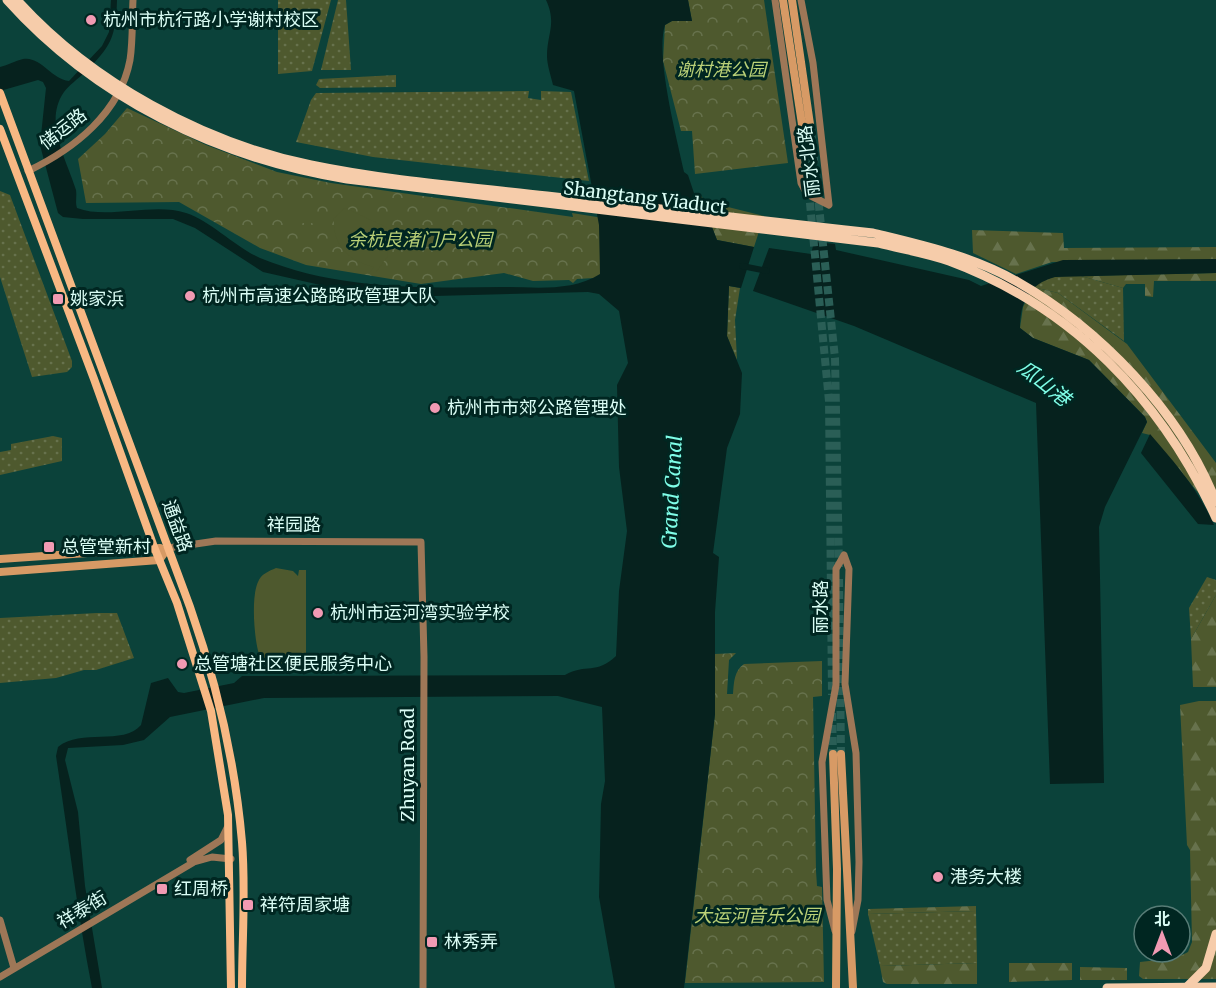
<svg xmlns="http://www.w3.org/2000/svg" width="1216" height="988" font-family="Merriweather,'Noto Sans SC',serif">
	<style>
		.grass { fill: url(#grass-dots) }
		.forest { fill: url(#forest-firs) }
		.park { fill: url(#park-crowns) }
		.garden { fill: #4e592e }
		.water { fill: #06221e }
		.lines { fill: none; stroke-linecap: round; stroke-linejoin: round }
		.canal { stroke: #06221e; stroke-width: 6 }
		.secondary-tunnel { stroke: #2a5e56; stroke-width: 8; stroke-dasharray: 8 4; stroke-linecap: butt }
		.tertiary { stroke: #9e7757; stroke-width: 7 }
		.secondary { stroke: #d79a65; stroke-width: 8 }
		.primary { stroke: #f8b883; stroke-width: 8 }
		.trunk { stroke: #f6ccaa; stroke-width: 9 }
		.trunk-bridge { stroke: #f6ccaa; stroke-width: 9 }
		.poi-dot { fill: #f19ab3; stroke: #002621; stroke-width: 2 }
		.labels { text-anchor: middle; stroke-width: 6; stroke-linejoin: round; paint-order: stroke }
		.poi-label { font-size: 18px; fill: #dafdf5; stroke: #002621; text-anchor: start }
		.park-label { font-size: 18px; font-style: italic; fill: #bad177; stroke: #002621 }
		.street-label { font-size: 18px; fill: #dafdf5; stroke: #002621 }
		.water-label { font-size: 20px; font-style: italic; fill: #7ffee8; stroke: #002621 }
	</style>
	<defs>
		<pattern id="grass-dots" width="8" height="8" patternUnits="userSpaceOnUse" patternTransform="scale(1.5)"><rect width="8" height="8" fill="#4e592e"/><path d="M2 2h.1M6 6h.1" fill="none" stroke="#67724d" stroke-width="1.8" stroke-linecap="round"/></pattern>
		<pattern id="forest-firs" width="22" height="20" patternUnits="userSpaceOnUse" patternTransform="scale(1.5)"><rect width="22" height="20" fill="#4e592e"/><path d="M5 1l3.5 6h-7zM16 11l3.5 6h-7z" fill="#67724d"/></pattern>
		<pattern id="park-crowns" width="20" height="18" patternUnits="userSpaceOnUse" patternTransform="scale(1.5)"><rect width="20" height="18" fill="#4e592e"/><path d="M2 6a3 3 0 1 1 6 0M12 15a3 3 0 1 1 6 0" fill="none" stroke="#67724d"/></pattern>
	</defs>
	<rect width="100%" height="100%" fill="#0b423a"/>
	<path class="grass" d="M 278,0 L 331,0 L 312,71 L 278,74 Z
		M 338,0 L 346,0 L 351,70 L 321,70 Z
		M 396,75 L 396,87 L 320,88 L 316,85 L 319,79 Z
		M 529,91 L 528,98 L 541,100 L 541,91 L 571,92 L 589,181 L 373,157 L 296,142 L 311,100 L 316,93 Z
		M 0,191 L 10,195 L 72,361 L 72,367 L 67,372 L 32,377 L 0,277 Z
		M 1081,276 L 1123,288 L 1124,341 L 1058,293 L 1033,287 C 1044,274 1066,276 1081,276 Z
		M 729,286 L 740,288 L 735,320 L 737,360 L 727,336 Z
		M 53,436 L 62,438 L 62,461 L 0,475 L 0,452 L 11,450 L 11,444 Z
		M 1207,577 L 1216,580 L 1216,595 L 1191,639 L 1189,608 Z
		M 97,613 L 117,613 L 134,658 L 96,670 L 84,670 L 56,678 L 0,683 L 0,618 Z
		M 976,911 L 977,963 L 880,966 L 868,914 Z"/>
	<path class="forest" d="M 700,194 L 706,203 L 727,202 L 728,207 L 764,216 L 754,247 L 717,240 L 709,220 L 699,218 L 695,196 Z
		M 972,230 L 1063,233 L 1064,248 L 1216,247 L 1216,260 L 1052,262 L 1016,274 L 973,253 Z
		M 1216,273 L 1216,281 L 1154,281 L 1153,297 L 1145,296 L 1145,284 L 1126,284 L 1123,288 L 1081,276 Z
		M 1033,287 L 1058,293 L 1127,344 L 1216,463 L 1216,514 L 1150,435 L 1142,433 L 1147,422 L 1145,417 L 1089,360 L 1033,338 L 1020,328 L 1023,307 Z
		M 1216,595 L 1216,687 L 1193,687 L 1191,639 Z
		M 1199,701 L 1216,701 L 1216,979 L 1143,979 L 1139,976 L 1140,962 L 1176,958 L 1188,952 L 1192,942 L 1190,850 L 1187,845 L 1180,705 Z
		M 976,906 L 976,911 L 868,914 L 868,909 Z
		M 977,963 L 977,984 L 887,984 L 883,982 L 880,966 Z
		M 1009,963 L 1072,963 L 1072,980 L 1009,982 Z
		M 1080,967 L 1127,968 L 1127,980 L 1080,980 Z"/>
	<path class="park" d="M 688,0 L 764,0 L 788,163 L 695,174 L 692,131 L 681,131 L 663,61 L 665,25 L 672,21 L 692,21 Z
		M 127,108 L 206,145 L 277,172 L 331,183 L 573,217 L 572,213 L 603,218 L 613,273 L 599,283 L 594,278 L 577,279 L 573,283 L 569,280 L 533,281 L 504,273 L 421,284 L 306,265 L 260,248 L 179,202 L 86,203 L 78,159 L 105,134 Z
		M 736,653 L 729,660 L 727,694 L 733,694 C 734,682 734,671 744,664 L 822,661 L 822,696 L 813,697 L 816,871 L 817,886 L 822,887 L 824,982 L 685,983 L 715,714 L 715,654 Z"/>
	<path class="garden" d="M 282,199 L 315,199 L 315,223 L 282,223 Z
		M 345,208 L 386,227 L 388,256 L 376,272 L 370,272 L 374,267 C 349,261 332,245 334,218 Z
		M 276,568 L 293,571 L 298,576 L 299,570 L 306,570 L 306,662 L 299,662 L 299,655 L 291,663 L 271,664 L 259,654 C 254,638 251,597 258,582 C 261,574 269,571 276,568 Z"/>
	<path class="water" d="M 111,0 L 117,0 C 116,37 111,47 84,73 C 78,79 69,85 64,92 C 43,122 67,160 76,190 C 77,197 75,202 77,208 C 108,220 153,202 186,213 C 211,221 235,247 260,258 C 338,290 421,288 503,287 C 536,287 571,292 600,274 L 599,225 L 574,91 L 553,85 C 551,76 547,65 547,56 C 547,33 557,24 546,0 L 688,0 L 692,21 L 672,21 L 665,25 C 655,56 677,138 684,172 L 688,175 L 697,202 L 699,218 L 709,219 L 717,240 L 754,247 L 741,288 L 729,286 L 727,336 L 742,373 L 740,414 L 727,448 L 713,553 L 719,557 L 715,612 L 715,714 L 684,988 L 615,988 L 599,897 L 601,804 L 605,781 L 602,707 L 558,696 L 264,698 L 170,717 L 144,740 L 123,745 L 68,748 L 65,760 L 78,812 L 85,886 L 102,988 L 92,988 C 77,911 68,834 56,756 L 58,747 C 81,728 123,746 141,725 L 151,683 L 168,678 L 178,692 L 184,693 L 234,683 L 242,676 L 565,675 C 586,663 596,675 616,656 L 619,591 L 627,531 L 619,467 L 617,385 L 628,363 L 619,311 L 599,294 L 588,292 L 396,297 L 338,289 L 263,272 L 195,228 L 173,219 L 83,219 L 63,217 L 58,213 L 40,145 L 46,88 L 43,82 L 38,80 L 0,91 L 0,67 C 8,65 15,61 23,59 C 41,56 51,79 69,81 L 102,46 L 109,32 Z
		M 814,242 L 835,244 L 836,250 L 969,280 L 981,286 L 1063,260 L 1216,259 L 1216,273 L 1055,277 C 1029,284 1020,302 1020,328 L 1033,338 L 1089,360 L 1145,417 L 1147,422 L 1105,507 L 1099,527 L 1104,783 L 1050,784 L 1036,403 L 854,326 L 753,291 L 769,248 L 811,254 Z
		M 1150,434 C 1176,464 1198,489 1214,525 L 1198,524 L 1141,453 Z"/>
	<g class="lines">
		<path class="canal" d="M 742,266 L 767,271"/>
		<path class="secondary-tunnel" d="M 803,131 L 829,401 L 832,695
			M 811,131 L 835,358 L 839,567
			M 839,579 L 841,754
			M 832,713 L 833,754"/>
		<path class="tertiary" d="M 775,0 L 801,183 L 807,194 L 829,205 L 813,63 L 801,0
			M 28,171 C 74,149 120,113 130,60 C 133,41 132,19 133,0
			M 168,548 L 216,541 L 421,542 L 424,657 L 423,988
			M 844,555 L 849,569 L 845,684 L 856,753 L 859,862 L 858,900 L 852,931
			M 190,860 L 221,840 L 228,826
			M 0,920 L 14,968
			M 835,931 L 827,900 L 822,762 L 836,685 L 836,569 L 844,555
			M 0,977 L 194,862 L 212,857 L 231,859"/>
		<path class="secondary" d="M 783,0 L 803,131
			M 792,0 L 811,131
			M 0,559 L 160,548
			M 0,572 L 159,560 L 168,548
			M 833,754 L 837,869 L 836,988
			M 841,754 L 853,988"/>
		<path class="primary" d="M 0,93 L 190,607 C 217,684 235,761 242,842 C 246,890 242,940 242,988
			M 0,129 L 94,379 L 154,547 L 177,603 L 211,711 L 228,815 L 231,988"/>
		<path class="trunk" d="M 1186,988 L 1206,968 L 1216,934"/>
		<path class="trunk-bridge" d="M 7,0 C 95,98 217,158 347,179 L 878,243 C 901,249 926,253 949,261 C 1073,307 1161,399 1216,518
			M 17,0 C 91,82 203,143 311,165 C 388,181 468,187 547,196 C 655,208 764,221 873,233 C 922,245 972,256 1016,281 C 1099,328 1181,412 1216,502
			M 1107,988 L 1216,987"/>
	</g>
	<g class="poi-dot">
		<circle cx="91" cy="20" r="6"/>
		<circle cx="190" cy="296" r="6"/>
		<rect x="52" y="293" width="12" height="12" rx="3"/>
		<circle cx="435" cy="408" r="6"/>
		<rect x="43" y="541" width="12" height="12" rx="3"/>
		<circle cx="318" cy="613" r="6"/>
		<circle cx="182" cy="664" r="6"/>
		<circle cx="938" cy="877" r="6"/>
		<rect x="156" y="883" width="12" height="12" rx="3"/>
		<rect x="242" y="899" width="12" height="12" rx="3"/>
		<rect x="426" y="936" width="12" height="12" rx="3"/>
	</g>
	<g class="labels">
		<g class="poi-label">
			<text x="103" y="26">杭州市杭行路小学谢村校区</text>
			<text x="202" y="302">杭州市高速公路路政管理大队</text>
			<text x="70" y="305">姚家浜</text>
			<text x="447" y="414">杭州市市郊公路管理处</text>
			<text x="61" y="553">总管堂新村</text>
			<text x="330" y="619">杭州市运河湾实验学校</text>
			<text x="194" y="670">总管塘社区便民服务中心</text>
			<text x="950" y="883">港务大楼</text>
			<text x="174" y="895">红周桥</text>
			<text x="260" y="911">祥符周家塘</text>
			<text x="444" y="948">林秀弄</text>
		</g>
		<g class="park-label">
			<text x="721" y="76">谢村港公园</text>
			<text x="420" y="246">余杭良渚门户公园</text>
			<text x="757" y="922">大运河音乐公园</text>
		</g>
		<g class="street-label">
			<text transform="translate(63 129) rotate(-38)" y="6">储运路</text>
			<text transform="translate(809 161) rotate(-97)" y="6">丽水北路</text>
			<text transform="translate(645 198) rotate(7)" y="6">Shangtang Viaduct</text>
			<text x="294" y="531">祥园路</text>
			<text transform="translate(177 526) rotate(70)" y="6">通益路</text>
			<text transform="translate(821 607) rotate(-90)" y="6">丽水路</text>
			<text transform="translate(408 765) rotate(-90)" y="6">Zhuyan Road</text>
			<text transform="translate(82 910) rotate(-31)" y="6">祥泰街</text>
		</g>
		<g class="water-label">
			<text transform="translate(1044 383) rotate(38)" y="7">瓜山港</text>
			<text transform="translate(672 492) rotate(-87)" y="7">Grand Canal</text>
		</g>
	</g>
	<g transform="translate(1162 934)"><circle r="28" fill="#002621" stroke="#577c76" stroke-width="1.5"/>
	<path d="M0-4.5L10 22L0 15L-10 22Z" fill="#f19ab3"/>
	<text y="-9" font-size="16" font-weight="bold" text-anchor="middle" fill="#dafdf5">北</text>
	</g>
</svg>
